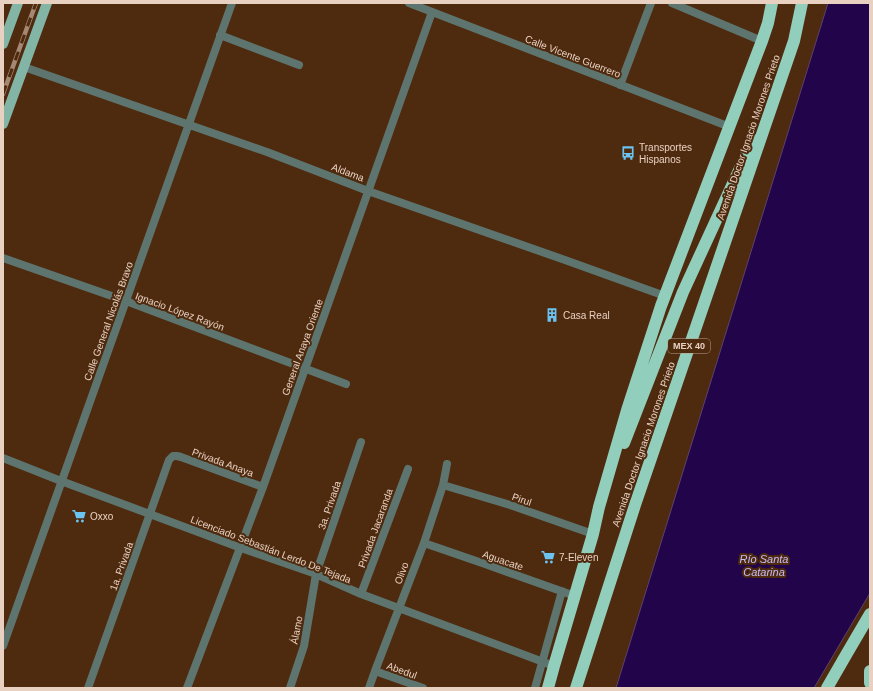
<svg xmlns="http://www.w3.org/2000/svg" width="873" height="691" font-family="Arial,sans-serif">
	<style>
		.water { fill: #210449; stroke: #5d426d }
		.lines { fill: none; stroke-linecap: round; stroke-linejoin: round }
		.street { stroke: #5d756e; stroke-width: 8 }
		.primary { stroke: #83b5a6; stroke-width: 10 }
		.highway { stroke: #92cebc; stroke-width: 12 }
		.rail-casing { stroke: #a58873; stroke-width: 4.5 }
		.rail { stroke: #4e2a0e; stroke-width: 3; stroke-dasharray: 9; stroke-linecap: butt }
		.labels { text-anchor: middle; stroke-width: 4; stroke-linejoin: round; paint-order: stroke }
		.shield { fill: #4e2a0e; stroke: #ba9f8c; stroke-width: 1 }
		.shield-label { font-size: 9px; font-weight: bold; fill: #e9d1c2 }
		.street-label { font-size: 10px; fill: #e9d1c2; stroke: #4e2a0e }
		.poi-label { font-size: 10px; fill: #e9d1c2; stroke: #4e2a0e; text-anchor: start }
		.water-label { font-size: 11px; font-style: italic; fill: #c9bdfa; stroke: #4e2a0e }
	</style>
	<rect width="100%" height="100%" fill="#4e2a0e"/>
	<path class="water" d="M 828,3 L 870,3 L 870,593 L 814,688 L 616,688 Z"/>
	<g class="lines">
		<path class="street" d="M 409,3 L 730,127
			M 672,3 L 762,41
			M 220,35 L 299,65
			M 24,67 L 267,152 L 368,191 L 565,260 L 665,296
			M 620,85 L 651,3
			M 3,258 L 126,301 L 346,384
			M 3,458 L 61,481 L 241,548 L 316,574 L 361,594 L 554,666
			M 443,485 L 510,505 L 593,534
			M 424,543 L 485,564 L 575,596
			M 361,594 L 408,469
			M 3,646 L 232,3
			M 375,671 L 423,688
			M 88,688 L 169,460 L 173,456 L 177,456 L 181,457 L 263,487
			M 187,688 L 263,487 L 432,12
			M 290,688 L 304,646 L 316,574 L 361,442
			M 369,688 L 375,671 L 424,543 L 443,485 L 447,464
			M 535,688 L 562,591"/>
		<path class="primary" d="M 3,44 L 18,3
			M 3,124 L 47,3"/>
		<path class="highway" d="M 624,443 L 683,292 L 753,140
			M 870,683 L 870,671
			M 548,688 L 554,666 L 593,534 L 599,507 L 628,407 L 661,306 L 762,41 L 768,23 L 772,3
			M 576,688 L 635,505 L 794,41 L 802,3
			M 827,688 L 846,655 L 870,614"/>
		<defs>
			<path id="rail" d="M 3,94 L 36,3"/>
		</defs>
		<use href="#rail" class="rail-casing"/>
		<use href="#rail" class="rail"/>
	</g>
	<defs>
		<symbol id="bus-bare" viewBox="-9 -9 18 18"><path d="M-5-6H5V4H4V6H2V4H-2V6H-4V4H-5ZM-3.5-4V0h7V-4ZM-3.5 1.2v1.5H-2V1.2ZM2 1.2v1.5H3.5V1.2Z" fill="#6bc3f2" stroke="#4e2a0e" stroke-width="2.5" paint-order="stroke"/></symbol>
		<symbol id="building-bare" viewBox="-9 -9 18 18"><path d="M-4-6H4V6H1V3H-1V6H-4ZM-2.5-4.3h1.7v1.8h-1.7ZM.8-4.3h1.7v1.8H.8ZM-2.5-1h1.7V.8h-1.7ZM.8-1h1.7V.8H.8Z" fill="#6bc3f2" stroke="#4e2a0e" stroke-width="2.5" paint-order="stroke"/></symbol>
		<symbol id="supermarket-bare" viewBox="-9 -9 18 18"><path d="M-6-5.5h2.5l.6 2H6L4.5 2H-2.5L-4.4-4H-6ZM-1.5 3.2a1.3 1.3 0 1 0 .1 0ZM3 3.2a1.3 1.3 0 1 0 .1 0Z" fill="#6bc3f2" stroke="#4e2a0e" stroke-width="2.5" paint-order="stroke"/></symbol>
	</defs>
	<g fill-rule="evenodd">
		<use href="#bus-bare" x="618" y="143" width="20" height="20"/>
		<use href="#building-bare" x="542" y="305" width="20" height="20"/>
		<use href="#supermarket-bare" x="69" y="506" width="20" height="20"/>
		<use href="#supermarket-bare" x="538" y="547" width="20" height="20"/>
	</g>
	<g class="labels">
		<rect class="shield" x="668" y="339" width="42" height="14" rx="3"/>
		<g class="shield-label">
			<text x="689" y="349">MEX 40</text>
		</g>
		<g class="street-label">
			<text transform="translate(573 56) rotate(21)" y="4">Calle Vicente Guerrero</text>
			<text transform="translate(748 137) rotate(-71)" y="4">Avenida Doctor Ignacio Morones Prieto</text>
			<text transform="translate(348 172) rotate(21)" y="4">Aldama</text>
			<text transform="translate(180 311) rotate(20)" y="4">Ignacio López Rayón</text>
			<text transform="translate(108 321) rotate(-70)" y="4">Calle General Nicolás Bravo</text>
			<text transform="translate(302 347) rotate(-70)" y="4">General Anaya Oriente</text>
			<text transform="translate(643 444) rotate(-71)" y="4">Avenida Doctor Ignacio Morones Prieto</text>
			<text transform="translate(223 462) rotate(20)" y="4">Privada Anaya</text>
			<text transform="translate(522 499) rotate(19)" y="4">Pirul</text>
			<text transform="translate(329 505) rotate(-71)" y="4">3a. Privada</text>
			<text transform="translate(375 528) rotate(-70)" y="4">Privada Jacaranda</text>
			<text transform="translate(271 549) rotate(21)" y="4">Licenciado Sebastián Lerdo De Tejada</text>
			<text transform="translate(503 560) rotate(19)" y="4">Aguacate</text>
			<text transform="translate(121 566) rotate(-70)" y="4">1a. Privada</text>
			<text transform="translate(401 573) rotate(-69)" y="4">Olivo</text>
			<text transform="translate(296 630) rotate(-79)" y="4">Álamo</text>
			<text transform="translate(402 670) rotate(20)" y="4">Abedul</text>
		</g>
		<g class="poi-label">
			<text x="639" y="151">Transportes<tspan x="639" dy="12">Hispanos</tspan></text>
			<text x="563" y="319">Casa Real</text>
			<text x="90" y="520">Oxxo</text>
			<text x="559" y="561">7-Eleven</text>
		</g>
		<g class="water-label">
			<text x="764" y="563">Río Santa<tspan x="764" dy="13">Catarina</tspan></text>
		</g>
	</g>
	<rect width="873" height="691" fill="none" stroke="#e9d1c2" stroke-width="8"/>
</svg>
